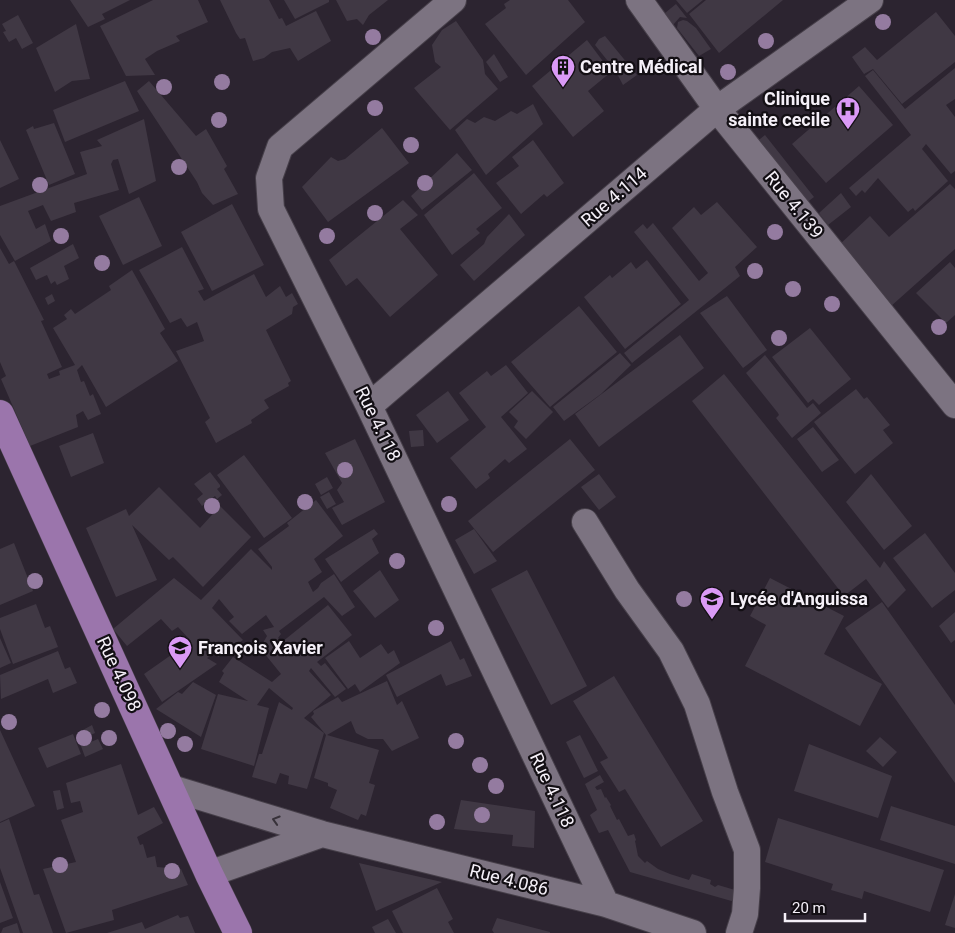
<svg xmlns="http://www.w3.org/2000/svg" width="955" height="933" font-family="Roboto,sans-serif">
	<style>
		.building { fill: #403844 }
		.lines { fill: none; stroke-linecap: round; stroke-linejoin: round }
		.minor-casing { stroke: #463f49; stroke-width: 28 }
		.major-casing { stroke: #463f49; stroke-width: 29 }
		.minor { stroke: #7c7381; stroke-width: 26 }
		.major { stroke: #9b75ac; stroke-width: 28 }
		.tree { fill: #947ba0 }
		.oneway { stroke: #38323a }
		.labels { text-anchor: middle; stroke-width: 4.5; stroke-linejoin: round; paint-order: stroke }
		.poi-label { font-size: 18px; font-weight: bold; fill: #f5f0f8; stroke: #130f14; text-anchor: start }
		.street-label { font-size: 18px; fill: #f5f0f8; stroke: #130f14 }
	</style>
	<rect width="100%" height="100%" fill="#2c2430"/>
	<path class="building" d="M 70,0 L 130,0 L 102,14 L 105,19 L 88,27 Z
		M 153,0 L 198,0 L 208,22 L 176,36 L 180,41 L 157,51 L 145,59 L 155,75 L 126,76 L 100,26 Z
		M 220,0 L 269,0 L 279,19 L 282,18 L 286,26 L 316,11 L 331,41 L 298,61 L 290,48 L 272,52 L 264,58 L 253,61 L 245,38 L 240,39 L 236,33 Z
		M 284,0 L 329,0 L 329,2 L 295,19 Z
		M 336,0 L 388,0 L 369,15 L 363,25 L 357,19 L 347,21 Z
		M 510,0 L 568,0 L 585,22 L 526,75 L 485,24 L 506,8 L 504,4 Z
		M 676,0 L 703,0 L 687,13 Z
		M 706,0 L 783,0 L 719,53 L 689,14 Z
		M 676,4 L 687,18 L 680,17 L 673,25 L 665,13 Z
		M 936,12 L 955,36 L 955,62 L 902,104 L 873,69 L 864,74 L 852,57 L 865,47 L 877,60 Z
		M 18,15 L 33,43 L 22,49 L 16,38 L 9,42 L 3,32 L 6,31 L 2,24 Z
		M 683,20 L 687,21 L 696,28 L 711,49 L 699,56 L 677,28 L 678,22 Z
		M 456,21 L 483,60 L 485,74 L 498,89 L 450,130 L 414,88 L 441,67 L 435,62 L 432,45 L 442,30 Z
		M 76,24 L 90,79 L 72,81 L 55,92 L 36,48 Z
		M 605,36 L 637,75 L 623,85 L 615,70 L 595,45 L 599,39 Z
		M 587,40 L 611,72 L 588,91 L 604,111 L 573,137 L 532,86 Z
		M 494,54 L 508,77 L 500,82 L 486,62 Z
		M 955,68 L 955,99 L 946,105 L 955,117 L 955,171 L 951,174 L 926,144 L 922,149 L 948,181 L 915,211 L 913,208 L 908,212 L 878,178 L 865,193 L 862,190 L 856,196 L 849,188 L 911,135 L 865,76 L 873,70 L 905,109 Z
		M 125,81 L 139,111 L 65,142 L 53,110 Z
		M 149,81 L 196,136 L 206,129 L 227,166 L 224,169 L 238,194 L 213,205 L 202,193 L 197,182 L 137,91 Z
		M 859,86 L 893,125 L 826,183 L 792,144 Z
		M 533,104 L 543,124 L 486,175 L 455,130 L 467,119 L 475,123 L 484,117 L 495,121 L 511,111 L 517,114 Z
		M 144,119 L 156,181 L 129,194 L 118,159 L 113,160 L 111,164 L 119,190 L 74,203 L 76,212 L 51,221 L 43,205 L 28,211 L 36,229 L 45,224 L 51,241 L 15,261 L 0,235 L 0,206 L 87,174 L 80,152 L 102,146 L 97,140 Z
		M 54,123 L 75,174 L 49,185 L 26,130 L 33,126 L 34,129 Z
		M 382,128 L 409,163 L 328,222 L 302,187 L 331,157 L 338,161 L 345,159 Z
		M 765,135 L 814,197 L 797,210 L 749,148 Z
		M 0,140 L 19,179 L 0,188 Z
		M 533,140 L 564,183 L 547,197 L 544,194 L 521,214 L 496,183 L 519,166 L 512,157 Z
		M 457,153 L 472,170 L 422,210 L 411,196 Z
		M 474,173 L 502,208 L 476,229 L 480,233 L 452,255 L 424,215 Z
		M 950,184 L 955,189 L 955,249 L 890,307 L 838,246 L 870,216 L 889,237 Z
		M 841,193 L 851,207 L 828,225 L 819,213 Z
		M 139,197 L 162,246 L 123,265 L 99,216 Z
		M 403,200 L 418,215 L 400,229 L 438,275 L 390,317 L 357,278 L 346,286 L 329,260 Z
		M 717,202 L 757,247 L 735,267 L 740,276 L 632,363 L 624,353 L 689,300 L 634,232 L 643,224 L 647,229 L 653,223 L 699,281 L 708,273 L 672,228 L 694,207 L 701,215 Z
		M 232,204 L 264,265 L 212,291 L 181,232 Z
		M 509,214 L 525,235 L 474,281 L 460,265 L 484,244 L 487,237 Z
		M 73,244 L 79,258 L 64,266 L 69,279 L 57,285 L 55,281 L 51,284 L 47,275 L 36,280 L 30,268 Z
		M 182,247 L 204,289 L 198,291 L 204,301 L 254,274 L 266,297 L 280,286 L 286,297 L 292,293 L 298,304 L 293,307 L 292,314 L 266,330 L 291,381 L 288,383 L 289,386 L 264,400 L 269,408 L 251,420 L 252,423 L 216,443 L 205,422 L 210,418 L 176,351 L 204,341 L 197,322 L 187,327 L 181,318 L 170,323 L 139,270 Z
		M 0,248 L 9,264 L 14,261 L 44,320 L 41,321 L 62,367 L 47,374 L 49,379 L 60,375 L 59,371 L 75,365 L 53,328 L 67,319 L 64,315 L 71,309 L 75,314 L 111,290 L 109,286 L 132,270 L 165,329 L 160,333 L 178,361 L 106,407 L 82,365 L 77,370 L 81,382 L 84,381 L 90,396 L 93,394 L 101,414 L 88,420 L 83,411 L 76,415 L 78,427 L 30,446 L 1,379 L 6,376 L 0,362 Z
		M 647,260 L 681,304 L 625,349 L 584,297 L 610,275 L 612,278 L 631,262 L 636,269 Z
		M 950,262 L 955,268 L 955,315 L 946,323 L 916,293 Z
		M 52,294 L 55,301 L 48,305 L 45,298 Z
		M 727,296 L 767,350 L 743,368 L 700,313 Z
		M 579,306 L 617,352 L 550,407 L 511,362 Z
		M 810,328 L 851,379 L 819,405 L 813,399 L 808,403 L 772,357 Z
		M 680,335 L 704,368 L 599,447 L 575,414 Z
		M 620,353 L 631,365 L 601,394 L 564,421 L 553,407 Z
		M 765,355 L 807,408 L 813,403 L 821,413 L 792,438 L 776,418 L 779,415 L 778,413 L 746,373 Z
		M 506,365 L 528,393 L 501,417 L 527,449 L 509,463 L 505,459 L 488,474 L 490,478 L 476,489 L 450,458 L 486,427 L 459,393 L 487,371 L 491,376 Z
		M 724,374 L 880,568 L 884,561 L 906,590 L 888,608 L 866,579 L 844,596 L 692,401 Z
		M 856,389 L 864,399 L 867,397 L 890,425 L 883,430 L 893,443 L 855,474 L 814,422 Z
		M 448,391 L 469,420 L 437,443 L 416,415 Z
		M 532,391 L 553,412 L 526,439 L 514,427 L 518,421 L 509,412 Z
		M 813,427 L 839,460 L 822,472 L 797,439 Z
		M 423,430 L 424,446 L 411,447 L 409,431 Z
		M 93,433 L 104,463 L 71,477 L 59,446 Z
		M 355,439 L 385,502 L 342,525 L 332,508 L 344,502 L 337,490 L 342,483 L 325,453 Z
		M 570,439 L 595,470 L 493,552 L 468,521 Z
		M 244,455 L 292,518 L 264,538 L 217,475 Z
		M 210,472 L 220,485 L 220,487 L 217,489 L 222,495 L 217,499 L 215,496 L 202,506 L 197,499 L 203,494 L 194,484 Z
		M 599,474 L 616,497 L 599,510 L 581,487 Z
		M 871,474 L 912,526 L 884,550 L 846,502 Z
		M 327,477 L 333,488 L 321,495 L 315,484 Z
		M 159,487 L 200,528 L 220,506 L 251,537 L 203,587 L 173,557 L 169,560 L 132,525 L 157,580 L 116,597 L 86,528 L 126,509 L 129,516 Z
		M 329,492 L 336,504 L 327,509 L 320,497 Z
		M 316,500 L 343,536 L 314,559 L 322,572 L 308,582 L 313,592 L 318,588 L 321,583 L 334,574 L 355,607 L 342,616 L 324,597 L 279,631 L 281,634 L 278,638 L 282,642 L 328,605 L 352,635 L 317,662 L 321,666 L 325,663 L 346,689 L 335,697 L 311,668 L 309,671 L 331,695 L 304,718 L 324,733 L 307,789 L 288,784 L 289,776 L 280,773 L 276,784 L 252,777 L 259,754 L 262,754 L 279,702 L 292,710 L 293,708 L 269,688 L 257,705 L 269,708 L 254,766 L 201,749 L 218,694 L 248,701 L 219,682 L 224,673 L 222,671 L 233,657 L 272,682 L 281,674 L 260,648 L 267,636 L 263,630 L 274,627 L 266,615 L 242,634 L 229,621 L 234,617 L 219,599 L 212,608 L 243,640 L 218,657 L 215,653 L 207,658 L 217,664 L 162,702 L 144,674 L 191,641 L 178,627 L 172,631 L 161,619 L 127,646 L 113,629 L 174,578 L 201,600 L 251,549 L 272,570 L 272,567 L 258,549 L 289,526 L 287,523 Z
		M 374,529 L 378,534 L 372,539 L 379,553 L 341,582 L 325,559 Z
		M 474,529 L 497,561 L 474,574 L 455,540 Z
		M 925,533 L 955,573 L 955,590 L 932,608 L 893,558 Z
		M 14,543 L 33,591 L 0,605 L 0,549 Z
		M 380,570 L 399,600 L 375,618 L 353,591 Z
		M 527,570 L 587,686 L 551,705 L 491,589 Z
		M 770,578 L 844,616 L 824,654 L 882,684 L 860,726 L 745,666 L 766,625 L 750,616 Z
		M 882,602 L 955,705 L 955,783 L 845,628 Z
		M 36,604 L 45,628 L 50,626 L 58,647 L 13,664 L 0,629 L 0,618 Z
		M 955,612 L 955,640 L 951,643 L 939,626 Z
		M 0,638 L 11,663 L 0,668 Z
		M 349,641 L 360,658 L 381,644 L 388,654 L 394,650 L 400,663 L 360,692 L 355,684 L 348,689 L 325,658 Z
		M 451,641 L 460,660 L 464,658 L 472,676 L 446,686 L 441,674 L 397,697 L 386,675 Z
		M 58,651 L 65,669 L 70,667 L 77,683 L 53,693 L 48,679 L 1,699 L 0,675 Z
		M 614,676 L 703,821 L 661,847 L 625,789 L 619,792 L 600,762 L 608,758 L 573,701 Z
		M 387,681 L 397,705 L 402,701 L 419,738 L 392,751 L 383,739 L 368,739 L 356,733 L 351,721 L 327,735 L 379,750 L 369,783 L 375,785 L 366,816 L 361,814 L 358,820 L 330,808 L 337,790 L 328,786 L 328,783 L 314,778 L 326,735 L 311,717 L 314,714 L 313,711 L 338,697 L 342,702 Z
		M 193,682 L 216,695 L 201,737 L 156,709 L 178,692 L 182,694 Z
		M 92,725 L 95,733 L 84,738 L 81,731 Z
		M 0,730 L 35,806 L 0,822 Z
		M 73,734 L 81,754 L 47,768 L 38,748 Z
		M 580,735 L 598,771 L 584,778 L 566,742 Z
		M 880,737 L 897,752 L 883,767 L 866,751 Z
		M 98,739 L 103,749 L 85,757 L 81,746 Z
		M 809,744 L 892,776 L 878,818 L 794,791 Z
		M 121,764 L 138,815 L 154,807 L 163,823 L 137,837 L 140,845 L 143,844 L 147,858 L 155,856 L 157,867 L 181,869 L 188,885 L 112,910 L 114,920 L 66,933 L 43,869 L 76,862 L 61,820 L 83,812 L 80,801 L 71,803 L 66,783 Z
		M 600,775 L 604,782 L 595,787 L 597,790 L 601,789 L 605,798 L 606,797 L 611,805 L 610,806 L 617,820 L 619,819 L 628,836 L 634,834 L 636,840 L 635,841 L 638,856 L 645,863 L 647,861 L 658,869 L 670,874 L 689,880 L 692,874 L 711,880 L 710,884 L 715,887 L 718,885 L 735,890 L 735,902 L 630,872 L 608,830 L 599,833 L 590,815 L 597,810 L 585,784 Z
		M 60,790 L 64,808 L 57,810 L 53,791 Z
		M 461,800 L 535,811 L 534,848 L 512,846 L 513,835 L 454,829 Z
		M 891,806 L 955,826 L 955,864 L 880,840 Z
		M 778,818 L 944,870 L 930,912 L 864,891 L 862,899 L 831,890 L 833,884 L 765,862 Z
		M 9,819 L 34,895 L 39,894 L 53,933 L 23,933 L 0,868 L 0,823 Z
		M 359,863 L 442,882 L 376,911 Z
		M 0,882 L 13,918 L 0,923 Z
		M 437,888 L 453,919 L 448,922 L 454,933 L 403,933 L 392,911 Z
		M 955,894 L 955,928 L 945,925 Z
		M 178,915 L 180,918 L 188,916 L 195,933 L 107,933 L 142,922 L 145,929 Z
		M 497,918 L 550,932 L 550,933 L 494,933 L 492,930 Z
		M 388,919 L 396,933 L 375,933 L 372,927 Z
		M 17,923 L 20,933 L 1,933 L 3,928 Z"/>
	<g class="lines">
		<defs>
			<path id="minor" d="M 453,0 L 280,147 L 269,178 L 271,209 L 369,406 L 606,904
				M 639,0 L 717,109 L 955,405
				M 369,406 L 717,109 L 870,0
				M 585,522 L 627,590 L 671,651 L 697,704 L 725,792 L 747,850 L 747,888 L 745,914 L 739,933
				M 171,788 L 322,834 L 606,904 L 693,933
				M 209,874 L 322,834"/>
			<path id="major" d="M 0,414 L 209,874 L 238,933"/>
		</defs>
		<use href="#minor" class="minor-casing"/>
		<use href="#major" class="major-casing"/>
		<use href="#minor" class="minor"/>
		<use href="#major" class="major"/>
	</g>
	<g class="tree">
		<circle cx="883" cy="22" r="8"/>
		<circle cx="373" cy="37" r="8"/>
		<circle cx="766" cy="41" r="8"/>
		<circle cx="728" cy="72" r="8"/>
		<circle cx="222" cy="82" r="8"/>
		<circle cx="164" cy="87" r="8"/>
		<circle cx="375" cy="108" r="8"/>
		<circle cx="219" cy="120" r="8"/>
		<circle cx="411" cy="145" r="8"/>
		<circle cx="179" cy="167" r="8"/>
		<circle cx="425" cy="183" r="8"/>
		<circle cx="40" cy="185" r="8"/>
		<circle cx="375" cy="213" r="8"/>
		<circle cx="775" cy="232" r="8"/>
		<circle cx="61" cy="236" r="8"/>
		<circle cx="327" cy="236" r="8"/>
		<circle cx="102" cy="263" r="8"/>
		<circle cx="755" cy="271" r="8"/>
		<circle cx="793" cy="289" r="8"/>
		<circle cx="832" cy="304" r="8"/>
		<circle cx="939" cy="327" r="8"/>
		<circle cx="779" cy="338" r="8"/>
		<circle cx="345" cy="470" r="8"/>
		<circle cx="305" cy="502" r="8"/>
		<circle cx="449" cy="504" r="8"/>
		<circle cx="212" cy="506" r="8"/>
		<circle cx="397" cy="561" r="8"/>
		<circle cx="35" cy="581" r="8"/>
		<circle cx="684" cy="599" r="8"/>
		<circle cx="436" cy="628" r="8"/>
		<circle cx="102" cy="710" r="8"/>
		<circle cx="9" cy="722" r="8"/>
		<circle cx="168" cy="731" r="8"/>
		<circle cx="84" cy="738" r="8"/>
		<circle cx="109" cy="738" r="8"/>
		<circle cx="456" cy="741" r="8"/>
		<circle cx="185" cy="744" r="8"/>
		<circle cx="480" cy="765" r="8"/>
		<circle cx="496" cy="786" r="8"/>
		<circle cx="482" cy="815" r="8"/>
		<circle cx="437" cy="822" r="8"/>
		<circle cx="60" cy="865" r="8"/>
		<circle cx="172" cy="871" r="8"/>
	</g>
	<defs><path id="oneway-chevron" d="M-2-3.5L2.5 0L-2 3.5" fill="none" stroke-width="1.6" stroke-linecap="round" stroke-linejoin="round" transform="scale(1.25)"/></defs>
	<use class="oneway" href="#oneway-chevron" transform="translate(276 820) rotate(-163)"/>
	<defs>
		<symbol id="building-pin" viewBox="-11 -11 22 30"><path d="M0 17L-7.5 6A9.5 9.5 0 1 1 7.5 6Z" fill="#da9af6" stroke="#130f14"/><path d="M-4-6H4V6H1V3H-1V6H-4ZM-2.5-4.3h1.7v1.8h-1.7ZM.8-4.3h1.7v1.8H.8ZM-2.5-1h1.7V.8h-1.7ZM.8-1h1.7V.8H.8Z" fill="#111"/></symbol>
		<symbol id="hospital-pin" viewBox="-11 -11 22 30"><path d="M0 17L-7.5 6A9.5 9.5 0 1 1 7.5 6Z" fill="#da9af6" stroke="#130f14"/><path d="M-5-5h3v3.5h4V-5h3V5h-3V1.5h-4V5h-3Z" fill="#111"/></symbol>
		<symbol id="school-pin" viewBox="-11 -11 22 30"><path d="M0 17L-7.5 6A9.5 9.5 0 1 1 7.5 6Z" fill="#da9af6" stroke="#130f14"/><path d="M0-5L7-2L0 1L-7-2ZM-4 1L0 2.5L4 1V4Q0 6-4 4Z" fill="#111"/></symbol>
	</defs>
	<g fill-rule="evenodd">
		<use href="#building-pin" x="549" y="53" width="28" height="38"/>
		<use href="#hospital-pin" x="834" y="95" width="28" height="38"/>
		<use href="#school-pin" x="698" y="585" width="28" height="38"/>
		<use href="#school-pin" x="166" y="634" width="28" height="38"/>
	</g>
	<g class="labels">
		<g class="poi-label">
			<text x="580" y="73">Centre Médical</text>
			<text x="830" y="105" text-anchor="end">Clinique<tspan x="830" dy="21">sainte cecile</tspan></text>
			<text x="730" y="605">Lycée d'Anguissa</text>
			<text x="198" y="654">François Xavier</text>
		</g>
		<g class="street-label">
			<text transform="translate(614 197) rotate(-41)" y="6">Rue 4.114</text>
			<text transform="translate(794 205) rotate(51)" y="6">Rue 4.139</text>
			<text transform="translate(378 424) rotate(64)" y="6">Rue 4.118</text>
			<text transform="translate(119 674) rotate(65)" y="6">Rue 4.098</text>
			<text transform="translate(552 790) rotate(65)" y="6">Rue 4.118</text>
			<text transform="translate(509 880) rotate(14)" y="6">Rue 4.086</text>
		</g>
	</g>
	<path d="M785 913v8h80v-8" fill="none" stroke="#f5f0f8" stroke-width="2.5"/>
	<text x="792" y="913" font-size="15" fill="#f5f0f8" stroke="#130f14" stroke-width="4" paint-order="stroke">20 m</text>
</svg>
